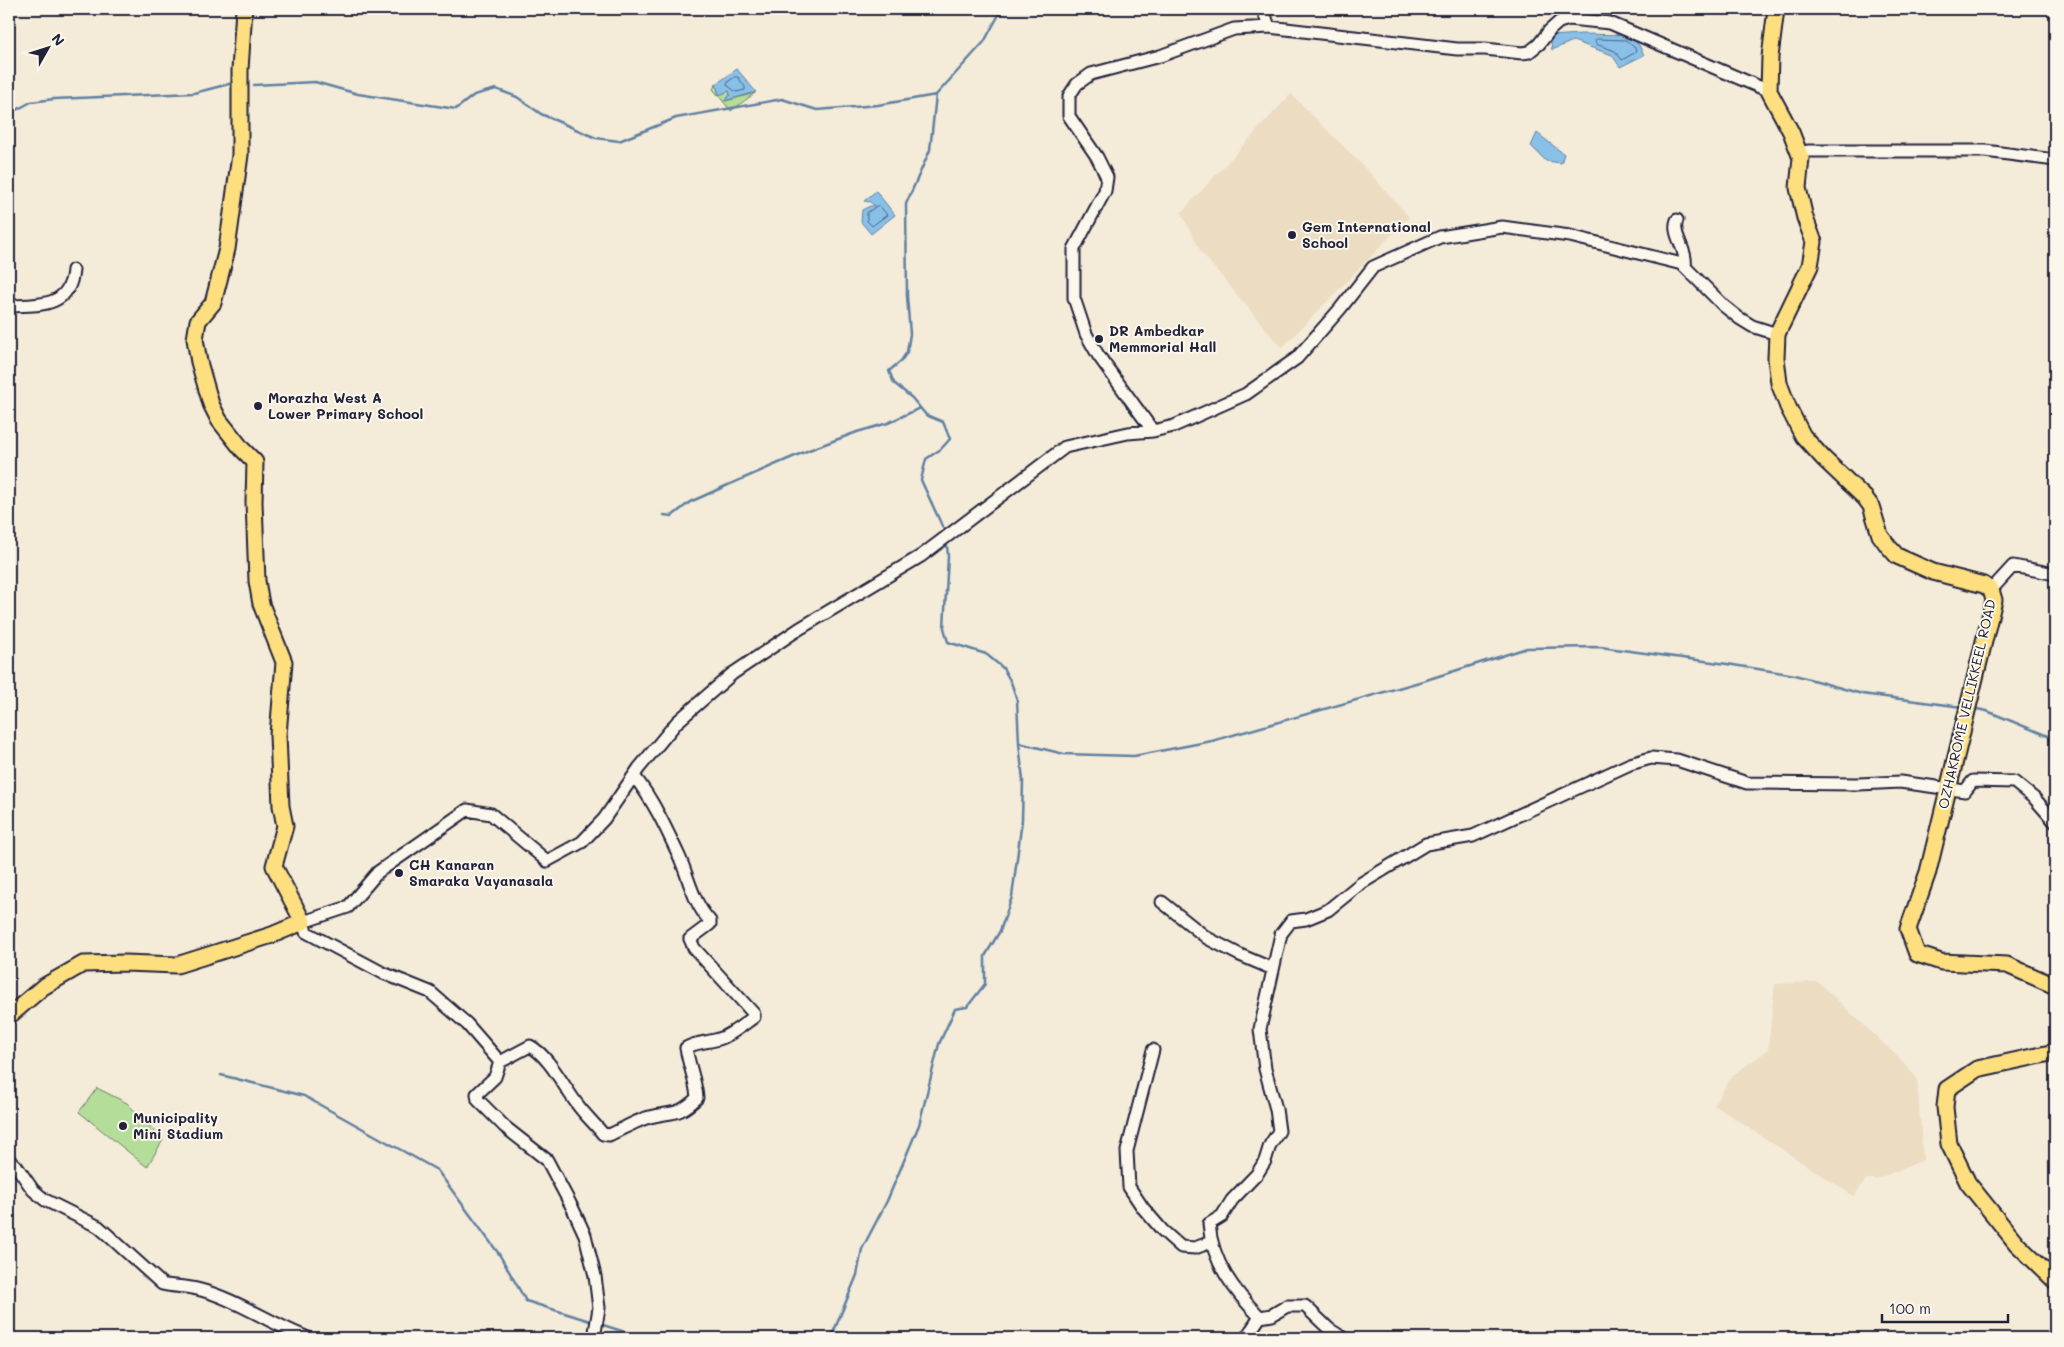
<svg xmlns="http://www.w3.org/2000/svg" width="2064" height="1347" font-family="Mali,sans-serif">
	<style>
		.built { fill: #ebdcc2 }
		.green { fill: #b4dd99; stroke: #6b806a }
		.water { fill: #89c0e7; stroke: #6081a2 }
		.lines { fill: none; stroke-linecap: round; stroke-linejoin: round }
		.shore { stroke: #4b6180; stroke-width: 1 }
		.stream { stroke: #6081a2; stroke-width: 2.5 }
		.minor-casing { stroke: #22223b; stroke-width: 15 }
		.major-casing { stroke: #22223b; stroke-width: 19 }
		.minor { stroke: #fbf7ec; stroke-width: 11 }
		.major { stroke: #fddf80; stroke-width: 15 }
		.poi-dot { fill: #22223b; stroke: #fbf7ec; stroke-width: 2 }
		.labels { text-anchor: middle; stroke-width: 4; stroke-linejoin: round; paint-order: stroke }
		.poi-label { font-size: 14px; font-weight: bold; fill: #22223b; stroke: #fbf7ec; text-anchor: start }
		.street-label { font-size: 14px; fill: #22223b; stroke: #fbf7ec }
	</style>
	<rect width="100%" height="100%" fill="#f4ebd9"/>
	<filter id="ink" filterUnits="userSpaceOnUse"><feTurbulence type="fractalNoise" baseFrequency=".02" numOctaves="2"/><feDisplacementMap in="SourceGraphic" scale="10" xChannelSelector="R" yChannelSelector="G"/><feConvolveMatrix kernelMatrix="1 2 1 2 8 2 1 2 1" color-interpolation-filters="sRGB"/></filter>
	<g filter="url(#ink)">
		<path class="built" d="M 1291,94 L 1363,166 L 1409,217 L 1282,348 L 1202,253 L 1181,213 Z
			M 1818,982 L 1903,1062 L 1917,1079 L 1923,1160 L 1877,1179 L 1866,1179 L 1854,1196 L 1714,1105 L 1732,1076 L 1768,1050 L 1775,984 Z"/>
		<path class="green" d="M 716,84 L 719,95 L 729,91 L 731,97 L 726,101 L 755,93 L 731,111 L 713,89 Z
			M 97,1088 L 127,1103 L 163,1140 L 147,1167 L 79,1112 Z"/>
		<path class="water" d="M 1582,34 L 1628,35 L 1639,45 L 1644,55 L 1620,67 L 1612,55 L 1573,41 L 1552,50 L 1550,36 Z
			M 737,69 L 756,92 L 724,101 L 730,95 L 729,91 L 719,95 L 716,84 Z
			M 1537,133 L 1564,154 L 1561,163 L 1546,161 L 1531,146 Z
			M 876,191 L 895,215 L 871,234 L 861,222 L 862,210 L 870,206 L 875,206 L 870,202 L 864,201 Z"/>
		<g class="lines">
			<path class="shore" d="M 1597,39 L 1626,40 L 1635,48 L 1636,52 L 1622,60 L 1615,51 L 1596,44 L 1595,41 Z
				M 735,77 L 738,77 L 745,87 L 745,90 L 736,92 L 727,85 L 728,82 Z
				M 879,205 L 887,215 L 872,226 L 867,221 L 867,213 Z"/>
			<path class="stream" d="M 254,85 L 315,82 L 358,94 L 456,109 L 474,95 L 496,89 L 517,97 L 541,114 L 596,138 L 619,141 L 676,118 L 782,99 L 817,110 L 878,105 L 936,95
				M 9,114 L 31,102 L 54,99 L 194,93 L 233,83
				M 664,515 L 672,516 L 690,502 L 728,485 L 809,450 L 857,432 L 888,423 L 920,408
				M 944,530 L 921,480 L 926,459 L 941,449 L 950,439 L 943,422 L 926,415 L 912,398 L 894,383 L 889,371 L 901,361 L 907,352 L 910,334 L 907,296 L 906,204 L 930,150 L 936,95 L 984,42 L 1002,9
				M 1977,709 L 1987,711 L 2055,739
				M 1019,743 L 1064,754 L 1134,756 L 1212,741 L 1423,681 L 1527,648 L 1600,647 L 1727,664 L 1795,675 L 1862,694 L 1962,707
				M 221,1075 L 304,1096 L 437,1170 L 499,1254 L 526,1301 L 590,1321
				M 603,1325 L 644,1338
				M 831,1338 L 857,1275 L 862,1249 L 887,1201 L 919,1125 L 939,1044 L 955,1009 L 967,1007 L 985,984 L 985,956 L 1000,931 L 1012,897 L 1022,820 L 1023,781 L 1019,743 L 1017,700 L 1011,682 L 1003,668 L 986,654 L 948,642 L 944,628 L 948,556 L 947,546"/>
			<defs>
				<path id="minor" d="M 1263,9 L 1269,27
					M 1799,153 L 1808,151 L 1985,151 L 2055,160
					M 1677,220 C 1671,235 1688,249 1685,267
					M 9,306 C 38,305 70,308 73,270
					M 1153,431 L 1098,355 L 1086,334 L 1074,298 L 1074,249 L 1105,191 L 1107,177 L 1097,157 L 1069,116 L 1069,96 L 1077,84 L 1091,74 L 1160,56 L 1234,29 L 1269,27 L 1457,49 L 1485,49 L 1522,53 L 1529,52 L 1539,44 L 1550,30 L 1559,22 L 1569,19 L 1610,23 L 1769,91
					M 1991,590 L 2013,566 L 2055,574
					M 1162,902 L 1207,938 L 1240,955 L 1273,969
					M 1153,1050 L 1127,1151 L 1129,1187 L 1143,1208 L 1162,1230 L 1181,1247 L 1195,1248 L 1211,1242
					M 500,1062 L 530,1046 C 549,1056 564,1087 577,1104 C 585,1115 595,1124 603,1134 L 609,1135 C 621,1130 639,1119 650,1117 C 673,1111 677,1117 697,1098 C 696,1081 689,1066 686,1048 C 696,1041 712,1043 724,1037 C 735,1032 744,1024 754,1017 L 754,1014 L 694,948 L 690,939 L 710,924 L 710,921 C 693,903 689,878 679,856 C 666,828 653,800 634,776
					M 9,1160 L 17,1167 L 33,1190 L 45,1200 L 99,1227 L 162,1284 C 174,1287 185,1286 197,1289 C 235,1298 271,1324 308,1338
					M 594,1338 L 599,1308 L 595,1276 L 585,1235 L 573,1209 L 547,1160 L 505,1127 L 478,1100 L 477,1094 L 495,1077 L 500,1062 L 467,1024 L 430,992 L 383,973 L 306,932 L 303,922 L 348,907 L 378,872 L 467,810 L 491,814 L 547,861 L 582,842 L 604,819 L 639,768 L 677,722 L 732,674 L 799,629 L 921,556 L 1065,447 L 1128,433 L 1153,431 L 1174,426 L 1246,394 L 1297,358 L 1340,309 L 1373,267 L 1440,237 L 1502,227 L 1570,236 L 1682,264 L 1724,306 L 1739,318 L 1752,326 L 1777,334
					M 1246,1338 L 1260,1317
					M 1343,1338 L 1329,1329 L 1305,1306 L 1287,1306 L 1272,1315 L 1260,1317 C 1234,1291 1212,1262 1209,1224 L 1222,1216 L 1232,1200 L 1257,1174 L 1265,1161 L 1270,1145 L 1279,1131 L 1276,1109 L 1265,1069 L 1260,1029 L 1281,934 L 1291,921 L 1306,919 L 1328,910 L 1360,884 L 1426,844 L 1473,836 L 1630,764 L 1651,758 L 1677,760 L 1747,783 L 1859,784 L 1900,782 L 1965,791 L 1973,781 L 2014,782 L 2035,799 L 2055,822"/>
				<path id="major" d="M 1776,9 L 1770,57 L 1769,91 L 1791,132 L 1801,158 L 1798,188 L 1805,218 L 1814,242 L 1810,266 L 1777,334 L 1776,358 L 1779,383 L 1788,407 L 1803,436 L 1823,458 L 1865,498 L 1871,506 L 1880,535 L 1888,546 L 1897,556 L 1933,572 L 1984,585 L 1991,590 L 1994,600 L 1928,872 L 1908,929 L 1917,954 L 1941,962 L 2007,965 L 2055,986
					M 9,1016 L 43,987 L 83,964 L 125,963 L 177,965 L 272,935 L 303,922 L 274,866 L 285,826 L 281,806 L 278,735 L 284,662 L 261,604 L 257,581 L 254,502 L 255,462 L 242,449 L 219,420 L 211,404 L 199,362 L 195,339 L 198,321 L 213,303 L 227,249 L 240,155 L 240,70 L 244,9
					M 2055,1052 L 1977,1069 L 1947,1089 L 1945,1107 L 1949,1144 L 1968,1183 L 2017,1244 L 2055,1281"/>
			</defs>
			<use href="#minor" class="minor-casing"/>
			<use href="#major" class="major-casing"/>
			<use href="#minor" class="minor"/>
			<use href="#major" class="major"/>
		</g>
	</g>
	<g class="poi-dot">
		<circle cx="1292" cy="235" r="5"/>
		<circle cx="1099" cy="339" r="5"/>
		<circle cx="258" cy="406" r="5"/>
		<circle cx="399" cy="873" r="5"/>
		<circle cx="123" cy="1126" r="5"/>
	</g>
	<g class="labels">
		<g class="poi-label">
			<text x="1302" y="232">Gem International<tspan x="1302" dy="16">School</tspan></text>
			<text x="1109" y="336">DR Ambedkar<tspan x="1109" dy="16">Memmorial Hall</tspan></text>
			<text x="268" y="403">Morazha West A<tspan x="268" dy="16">Lower Primary School</tspan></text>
			<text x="409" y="870">CH Kanaran<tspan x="409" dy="16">Smaraka Vayanasala</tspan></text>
			<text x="133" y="1123">Municipality<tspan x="133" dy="16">Mini Stadium</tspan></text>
		</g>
		<g class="street-label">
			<text transform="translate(1967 704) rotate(-77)" y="5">OZHAKROME VELLIKKEEL ROAD</text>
		</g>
	</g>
	<rect width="2064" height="1347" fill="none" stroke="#fbf7ec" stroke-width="30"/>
	<rect x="15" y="15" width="2034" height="1317" fill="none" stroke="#22223b" stroke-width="2" filter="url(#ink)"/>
	<g transform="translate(48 48) rotate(51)" stroke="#fbf7ec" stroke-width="4" paint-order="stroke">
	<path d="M0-4L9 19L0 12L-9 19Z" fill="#22223b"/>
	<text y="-8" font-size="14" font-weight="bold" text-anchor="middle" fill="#22223b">N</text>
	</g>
	<path d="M1882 1314v8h126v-8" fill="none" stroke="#22223b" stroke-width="2.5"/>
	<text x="1889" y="1314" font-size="15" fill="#22223b" stroke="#fbf7ec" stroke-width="4" paint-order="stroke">100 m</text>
</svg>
